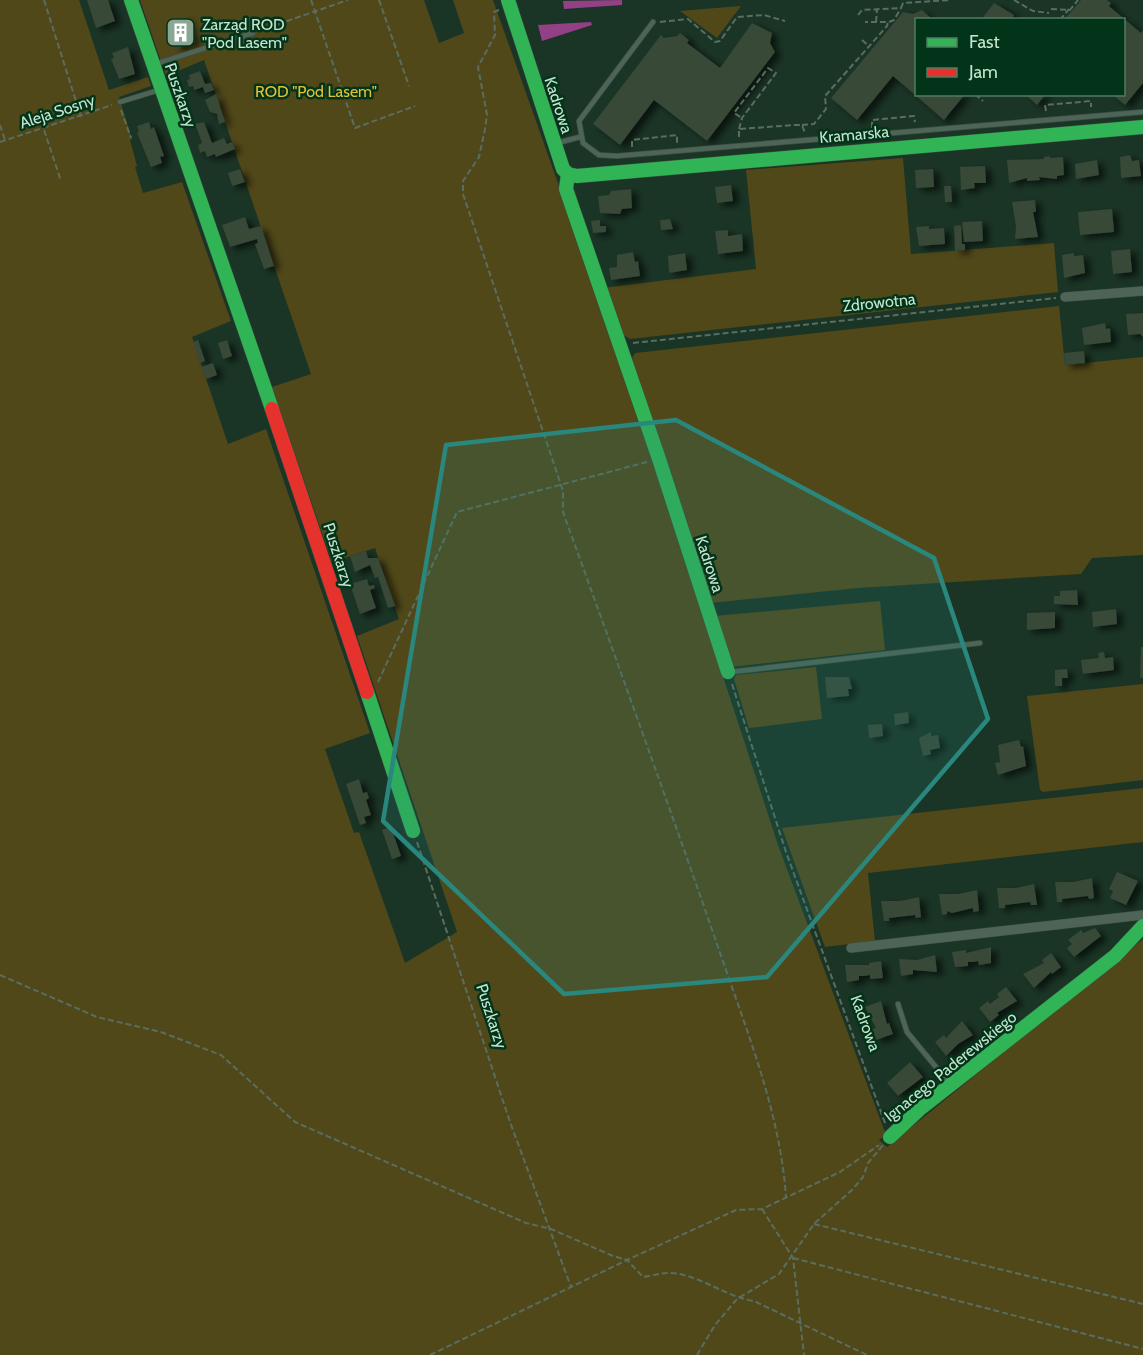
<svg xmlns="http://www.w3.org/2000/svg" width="1143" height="1355" font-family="Cabin,sans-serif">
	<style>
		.green { fill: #504819 }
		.water { fill: #944086 }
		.building { fill: #374838; filter: url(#shadow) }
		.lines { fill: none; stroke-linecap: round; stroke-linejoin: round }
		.lane-casing { stroke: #3a4f43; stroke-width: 6 }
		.street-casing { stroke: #3a4f43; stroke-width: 10 }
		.fast-casing { stroke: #3a4f43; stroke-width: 15 }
		.jam-casing { stroke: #3a4f43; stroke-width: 15 }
		.path { stroke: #596d60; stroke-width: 2; stroke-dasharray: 6 3; stroke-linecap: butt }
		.lane { stroke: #4e6456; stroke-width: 4.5 }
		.street { stroke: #4e6456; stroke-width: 9 }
		.fast { stroke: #30b455; stroke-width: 14 }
		.jam { stroke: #e5322d; stroke-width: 14 }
		.marked { fill: #2a877d; fill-opacity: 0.2; stroke: #2a877d; stroke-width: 4.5; stroke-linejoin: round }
		.labels { text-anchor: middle; stroke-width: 5; stroke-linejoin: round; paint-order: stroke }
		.poi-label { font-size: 16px; fill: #c6e5cf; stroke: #02341a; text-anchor: start }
		.park-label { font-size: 16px; fill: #e2c139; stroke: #02341a }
		.street-label { font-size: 16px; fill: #c6e5cf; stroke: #02341a }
	</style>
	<defs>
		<filter id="shadow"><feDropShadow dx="6" dy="3.5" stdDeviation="3" flood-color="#0009"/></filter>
	</defs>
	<rect width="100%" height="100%" fill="#1a3425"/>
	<path class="green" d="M 0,0 L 79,0 L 109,90 L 148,77 L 151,86 L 119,97 L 132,139 L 130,140 L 137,166 L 135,167 L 143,193 L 182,182 L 231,321 L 192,337 L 228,444 L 266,429 L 370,733 L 325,749 L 354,833 L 359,832 L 405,963 L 457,932 L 357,636 L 399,619 L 375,548 L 332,562 L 272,387 L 311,374 L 204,60 L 166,76 L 140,0 L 424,0 L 439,43 L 464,33 L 453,0 L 493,0 L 559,186 L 563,186 L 778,845 L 886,1135 L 879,1140 L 887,1147 L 1143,939 L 1143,1355 L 0,1355 Z
		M 741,6 L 717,38 L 680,11 L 740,6 Z
		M 903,158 L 911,254 L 1054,243 L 1058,292 L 630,339 L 618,332 L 602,288 L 756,269 L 746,170 Z
		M 1059,306 L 1065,365 L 1143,357 L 1143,555 L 1092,558 L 1081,574 L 858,588 L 710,603 L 629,363 L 635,353 Z
		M 880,601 L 885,650 L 731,667 L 714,616 Z
		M 816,667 L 822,719 L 749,728 L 734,679 L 736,675 Z
		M 1143,684 L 1143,780 L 1043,792 L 1040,790 L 1027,696 Z
		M 1143,788 L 1143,842 L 868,873 L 875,941 L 825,947 L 782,828 Z"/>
	<path class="water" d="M 622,0 L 622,5 L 564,9 L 563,1 Z
		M 591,22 L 592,25 L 542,41 L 538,25 Z"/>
	<path class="building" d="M 87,0 L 108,0 L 115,21 L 96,28 Z
		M 1081,0 L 1107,0 L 1111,3 L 1109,6 L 1141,33 L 1143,30 L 1143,83 L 1125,105 L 1112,94 L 1124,94 L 1124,20 L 1064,20 Z
		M 994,3 L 1014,15 L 1012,20 L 981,20 Z
		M 922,10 L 931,18 L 916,20 L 916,94 L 965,94 L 944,120 L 893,76 L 857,120 L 831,98 L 903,12 L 913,14 Z
		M 187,17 L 195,42 L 176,49 L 167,23 Z
		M 752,23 L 772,33 L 770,43 L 775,52 L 707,141 L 654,100 L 620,145 L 593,124 L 661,35 L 664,38 L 677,36 L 680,33 L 689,40 L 687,43 L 720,68 Z
		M 128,47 L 135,74 L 119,79 L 111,59 L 114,58 L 112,53 Z
		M 200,71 L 205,84 L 211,83 L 214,90 L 205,93 L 203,87 L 194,90 L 193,86 L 189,87 L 187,80 L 190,79 L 189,75 Z
		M 216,94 L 225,122 L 219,124 L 217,114 L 210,112 L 205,100 Z
		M 1025,94 L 1046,94 L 1037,105 Z
		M 149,122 L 151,129 L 154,127 L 164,156 L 160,157 L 162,163 L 151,167 L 137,133 L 139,132 L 137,126 Z
		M 204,122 L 212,143 L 224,138 L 227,144 L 232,142 L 235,149 L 216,157 L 215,154 L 207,157 L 205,151 L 200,153 L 198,145 L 202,143 L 195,124 Z
		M 1130,155 L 1132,161 L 1139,160 L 1141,176 L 1121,178 L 1120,157 Z
		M 1050,156 L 1050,158 L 1063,157 L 1064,175 L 1057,176 L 1057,179 L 1039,177 L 1040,180 L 1027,181 L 1027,178 L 1009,183 L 1007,160 L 1044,159 L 1044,157 Z
		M 1097,160 L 1099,175 L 1076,179 L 1075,164 Z
		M 985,166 L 986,183 L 974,183 L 975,188 L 961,190 L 960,167 Z
		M 240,169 L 245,182 L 232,186 L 228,173 Z
		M 933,169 L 934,187 L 916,188 L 915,170 Z
		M 731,185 L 733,201 L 717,203 L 715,187 Z
		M 944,186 L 951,186 L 952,202 L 945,202 Z
		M 631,189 L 632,208 L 622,209 L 620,214 L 600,213 L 598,196 L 609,195 L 611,191 Z
		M 1035,200 L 1036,212 L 1033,212 L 1038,237 L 1015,239 L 1016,226 L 1012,202 Z
		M 1112,209 L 1114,232 L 1080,235 L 1078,212 Z
		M 245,217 L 249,229 L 261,226 L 274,266 L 264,269 L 255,244 L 258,243 L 257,239 L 230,247 L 222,225 Z
		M 670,219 L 673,229 L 661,230 L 660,220 Z
		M 600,220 L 600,226 L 606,226 L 606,232 L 593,233 L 591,221 Z
		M 982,221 L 983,241 L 964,242 L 962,222 Z
		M 961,225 L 962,244 L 965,244 L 965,250 L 955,251 L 954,226 Z
		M 929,226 L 929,229 L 944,228 L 945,244 L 919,246 L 916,227 Z
		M 728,230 L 728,236 L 742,234 L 743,251 L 718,254 L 715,231 Z
		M 1130,249 L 1132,272 L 1113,274 L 1111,251 Z
		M 633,252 L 635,262 L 638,261 L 640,276 L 611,280 L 609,268 L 617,267 L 617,255 Z
		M 685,253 L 687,270 L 669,273 L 668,256 Z
		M 1074,253 L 1074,256 L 1083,255 L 1085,273 L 1064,278 L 1062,255 Z
		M 1143,313 L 1143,337 L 1140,334 L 1128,335 L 1126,314 Z
		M 1105,323 L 1106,329 L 1110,328 L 1111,342 L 1084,345 L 1082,328 Z
		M 198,340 L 205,361 L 200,363 L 193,342 Z
		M 227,340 L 232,356 L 223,359 L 218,343 Z
		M 1084,351 L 1085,363 L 1065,365 L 1064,353 Z
		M 213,363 L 217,375 L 206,379 L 201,367 Z
		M 366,551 L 368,558 L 378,558 L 395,606 L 388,608 L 378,577 L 375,578 L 370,565 L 355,572 L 350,556 Z
		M 367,579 L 369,586 L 374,585 L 375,588 L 370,590 L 376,608 L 360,614 L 350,584 Z
		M 1077,590 L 1078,605 L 1054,604 L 1054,596 L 1060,596 L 1060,591 Z
		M 1116,609 L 1117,624 L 1093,627 L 1092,612 Z
		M 1055,612 L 1055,628 L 1027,630 L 1027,613 Z
		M 1141,647 L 1143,647 L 1143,678 L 1140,678 Z
		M 1104,652 L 1105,658 L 1113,657 L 1114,670 L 1083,674 L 1081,660 L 1099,658 L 1098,653 Z
		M 1067,669 L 1068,678 L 1062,678 L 1062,686 L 1055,686 L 1055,670 Z
		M 825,677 L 849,677 L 852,689 L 848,689 L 849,696 L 827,698 Z
		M 908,712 L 909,723 L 895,725 L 894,714 Z
		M 882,724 L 883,736 L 869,738 L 868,725 Z
		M 931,732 L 931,736 L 938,735 L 940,748 L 930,750 L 931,754 L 923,756 L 919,738 Z
		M 1019,740 L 1021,747 L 1023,746 L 1026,766 L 998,775 L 995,763 L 1000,762 L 998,745 Z
		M 359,779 L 363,793 L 367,792 L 369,798 L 366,800 L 371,815 L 364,817 L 366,823 L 360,825 L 346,784 Z
		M 391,827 L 401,856 L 392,859 L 382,830 Z
		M 1117,872 L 1138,881 L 1126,905 L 1110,898 L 1113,891 L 1109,889 Z
		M 1092,878 L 1094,898 L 1089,899 L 1088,896 L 1062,899 L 1062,902 L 1057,902 L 1055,882 L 1073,882 Z
		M 1034,884 L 1037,905 L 1031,905 L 1030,902 L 1005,905 L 1005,908 L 999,908 L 997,888 L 1016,888 Z
		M 977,890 L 979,911 L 973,912 L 973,908 L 952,913 L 947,911 L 947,914 L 942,915 L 939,894 L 958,894 Z
		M 919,897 L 921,917 L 916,918 L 915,915 L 889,918 L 889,921 L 884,921 L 881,901 L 900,901 Z
		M 1095,928 L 1101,936 L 1074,957 L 1067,948 L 1072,944 L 1068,940 L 1081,930 L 1083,933 Z
		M 991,947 L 991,963 L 979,965 L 978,961 L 973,962 L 968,962 L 968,966 L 955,967 L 952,952 L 966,950 L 966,953 Z
		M 1051,953 L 1061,967 L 1052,974 L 1051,972 L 1034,988 L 1023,974 L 1044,963 L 1042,960 Z
		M 935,955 L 937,972 L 913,970 L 913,974 L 901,976 L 899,959 L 917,960 Z
		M 881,961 L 883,978 L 870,979 L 870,975 L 864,976 L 859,976 L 859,980 L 847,982 L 845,965 L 869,965 L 869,963 Z
		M 1006,987 L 1017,1001 L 997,1013 L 999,1015 L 990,1022 L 979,1008 L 988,1001 L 990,1004 L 995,1000 L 999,997 L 997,994 Z
		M 881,1001 L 887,1024 L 889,1023 L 893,1034 L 876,1040 L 872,1029 L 876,1028 L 865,1007 Z
		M 962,1021 L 973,1035 L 958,1044 L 946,1056 L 935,1042 L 944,1035 L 946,1038 Z
		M 910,1062 L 923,1077 L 898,1096 L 887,1083 Z"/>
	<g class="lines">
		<defs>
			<path id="lane" d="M 653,22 L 579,121 L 583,143 L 599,155 L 617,156 L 1143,112
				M 155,64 L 253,33
				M 120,102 L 159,90
				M 557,143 L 580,137
				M 731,672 L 980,643
				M 898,1004 L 907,1032 L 950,1084"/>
			<path id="street" d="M 1065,297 L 1143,291
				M 851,948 L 1143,915"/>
			<path id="fast" d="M 131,0 L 272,409
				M 508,0 L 563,169 L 568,174 L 566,189 L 659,459 L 728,672
				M 568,174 L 577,176 L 1143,127
				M 367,692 L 413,831
				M 890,1137 L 921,1108 L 1115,956 L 1143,926"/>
			<path id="jam" d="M 272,409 L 367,692"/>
		</defs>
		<use href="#lane" class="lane-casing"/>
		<use href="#street" class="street-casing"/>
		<use href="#fast" class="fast-casing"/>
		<use href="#jam" class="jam-casing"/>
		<path class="path" d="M 44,0 L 81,117
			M 311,0 L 355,128 L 415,106
			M 379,0 L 409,86
			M 1014,0 L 1033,11 L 1049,13
			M 1051,9 L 1070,10 L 1078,0
			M 499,10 L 494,12 L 495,35 L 478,67 L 487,115 L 485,129 L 479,157 L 463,181 L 463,194 L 563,491 L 563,512 C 615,656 667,800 717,944 C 745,1027 780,1110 786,1197
			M 858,15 L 862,10 L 901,8 L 903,3 L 951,0
			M 1060,20 L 1069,9
			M 660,22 L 688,19 L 715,42 L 720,41 L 737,17 L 764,15 L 785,21
			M 876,22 L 877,10
			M 889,22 L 894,20 L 901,8
			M 261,30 L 348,0
			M 862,40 L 869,46
			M 975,94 L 983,101
			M 121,110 L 131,138
			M 1046,111 L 1045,105 L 1091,101 L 1091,107
			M 0,125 L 5,140
			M 802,125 L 814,124 L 826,109 L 825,96 L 887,26 L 888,22 L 865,22
			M 872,128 L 872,120 L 914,116 L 915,122
			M 739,129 L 742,118 L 776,73 L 768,68 L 734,113 L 742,118
			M 44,130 L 61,181
			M 739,137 L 739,129 L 795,125 L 802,125 L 805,133
			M 0,142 L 112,105
			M 632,147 L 632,140 L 677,135 L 677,143
			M 633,343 L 1056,298
			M 378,682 L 457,512 L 647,462
			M 732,684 L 786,852 L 885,1123
			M 417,842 L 510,1122 L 571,1287
			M 0,975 L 97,1017 L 161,1032 L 221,1055 L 295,1122 L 526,1223 L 551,1229 L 613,1256 L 627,1260 L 643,1277 C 651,1276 660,1273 667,1273 C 696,1272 725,1297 754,1301 L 867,1355
			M 762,1209 L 793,1258 L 804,1355
			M 814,1224 L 1143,1304
			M 793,1258 L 1143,1349
			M 430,1355 L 627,1260 L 736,1210 L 762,1209 L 840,1172 L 879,1145
			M 697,1355 L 715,1325 L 737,1299 L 779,1274 L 814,1224 L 853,1189 L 863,1177 L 868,1163 L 883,1145"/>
		<use href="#lane" class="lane"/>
		<use href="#street" class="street"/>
		<use href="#fast" class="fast"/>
		<use href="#jam" class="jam"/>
	</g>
	<path class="marked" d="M 676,420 L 934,558 L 988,719 L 767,977 L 564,994 L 383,821 L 446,445 Z"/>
	<defs>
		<symbol id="building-square" viewBox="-11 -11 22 22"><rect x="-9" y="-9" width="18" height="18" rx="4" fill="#8aa794" stroke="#02341a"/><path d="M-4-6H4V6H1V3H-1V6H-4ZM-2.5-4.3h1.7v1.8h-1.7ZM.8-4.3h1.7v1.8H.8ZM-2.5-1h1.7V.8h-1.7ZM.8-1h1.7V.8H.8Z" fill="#fff"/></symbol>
	</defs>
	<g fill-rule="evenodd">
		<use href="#building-square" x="164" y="16" width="33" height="33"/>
	</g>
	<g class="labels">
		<g class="poi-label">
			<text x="202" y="30">Zarząd ROD<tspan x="202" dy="18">"Pod Lasem"</tspan></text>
		</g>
		<g class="park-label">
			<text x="316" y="97">ROD "Pod Lasem"</text>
		</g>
		<g class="street-label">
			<text transform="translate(181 95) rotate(71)" y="6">Puszkarzy</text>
			<text transform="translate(559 105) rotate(72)" y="6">Kadrowa</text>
			<text transform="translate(57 111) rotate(-18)" y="6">Aleja Sosny</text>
			<text transform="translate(854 134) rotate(-5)" y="6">Kramarska</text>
			<text transform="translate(879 302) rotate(-6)" y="6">Zdrowotna</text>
			<text transform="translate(339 555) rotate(72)" y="6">Puszkarzy</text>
			<text transform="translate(710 564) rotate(72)" y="6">Kadrowa</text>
			<text transform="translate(492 1016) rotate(72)" y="6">Puszkarzy</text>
			<text transform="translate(866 1023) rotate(70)" y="6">Kadrowa</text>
			<text transform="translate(950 1066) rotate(-39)" y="6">Ignacego Paderewskiego</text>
		</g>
	</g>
	<rect x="915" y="18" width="210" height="78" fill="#02341a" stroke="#507b62" stroke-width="1.5"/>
	<rect x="927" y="38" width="30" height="9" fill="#30b455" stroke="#507b62" stroke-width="1.5"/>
	<text x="969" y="48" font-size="18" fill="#c6e5cf">Fast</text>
	<rect x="927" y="68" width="30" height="9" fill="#e5322d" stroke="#507b62" stroke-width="1.5"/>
	<text x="969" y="78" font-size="18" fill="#c6e5cf">Jam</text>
</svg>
